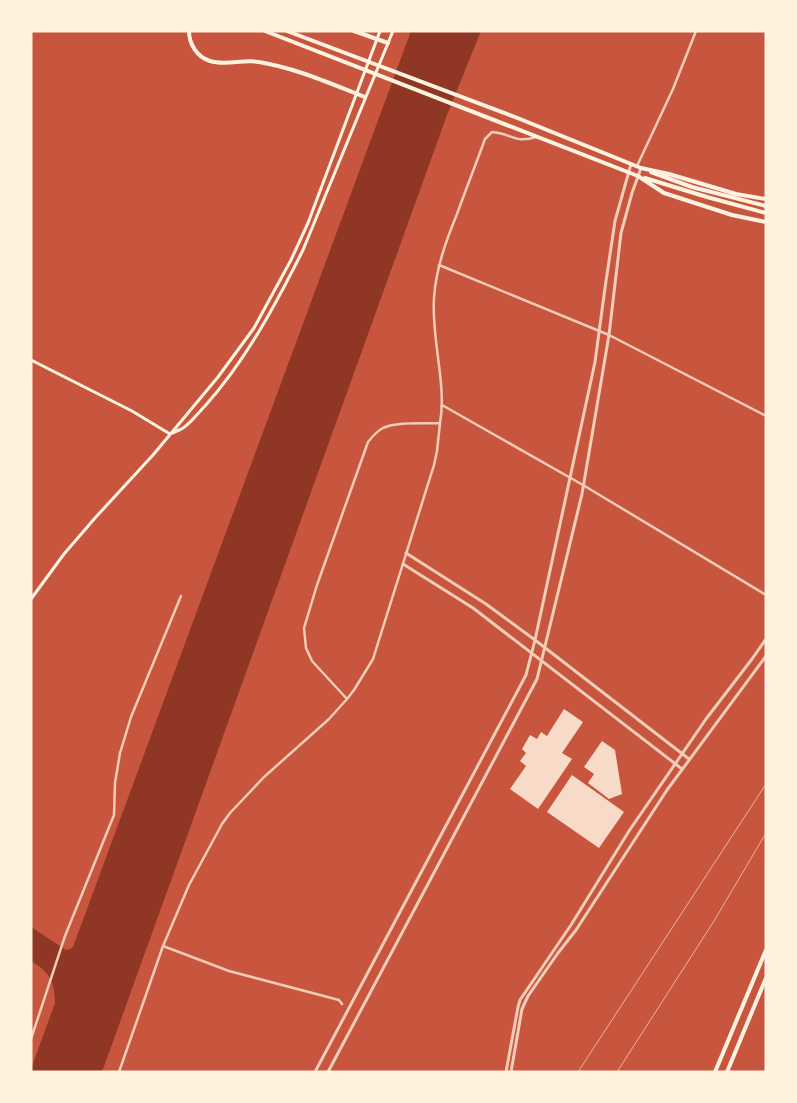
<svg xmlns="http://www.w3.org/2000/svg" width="797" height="1103" font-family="'Work Sans',sans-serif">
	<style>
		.water { fill: #8f3625 }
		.building { fill: #f7dbc8 }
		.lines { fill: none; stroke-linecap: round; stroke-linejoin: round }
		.minor { stroke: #f1ccb7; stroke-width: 2.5 }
		.tertiary { stroke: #f1ccb7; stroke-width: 3 }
		.secondary { stroke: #fff3e0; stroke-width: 3 }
		.primary { stroke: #fff3e0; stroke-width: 4 }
		.rail { stroke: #e9b49f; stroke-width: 1 }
	</style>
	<rect width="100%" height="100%" fill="#c8553d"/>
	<path class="water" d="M 411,31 L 481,31 L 447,115 L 102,1072 L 31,1072 L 31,1069 L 55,1003 C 55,981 49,972 31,961 L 31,927 L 66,950 L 70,949 L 73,947 Z"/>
	<path class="building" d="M 564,709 L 583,722 L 562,753 L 572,759 L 538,809 L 510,789 L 526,766 L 520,761 L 526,753 L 522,749 L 530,735 L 537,739 L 541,732 L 547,736 Z
		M 602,741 L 615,750 L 622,794 L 609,799 L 588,783 L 594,774 L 584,767 Z
		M 572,775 L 624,812 L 599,848 L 547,812 Z"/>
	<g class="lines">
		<path class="minor" d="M 637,166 L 673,89 L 696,31
			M 439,265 L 609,335 L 766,416
			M 442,405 L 583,485 L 766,595
			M 347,699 L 354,690 L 373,659 L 434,465 L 437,451 L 440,423
			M 163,946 L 229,971 L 339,1000 L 342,1004
			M 31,1039 L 65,936 L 114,815 L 115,783 L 120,753 L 131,717 L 181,596
			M 119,1072 L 163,946 L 189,885 L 222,824 L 230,813 L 264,777 L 329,719 L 347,699 L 312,661 L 306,648 L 304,628 L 317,585 L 368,442 C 372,437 377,431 383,428 C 398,421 424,424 440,423 C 447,384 431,339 434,298 C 436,268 446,241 457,214 C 466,189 476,164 485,139 L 492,132 C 511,133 515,144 536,137"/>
		<path class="tertiary" d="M 406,553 L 486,604 L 535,640 L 689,759
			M 403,564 L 473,608 L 682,769
			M 315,1072 L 526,675 L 535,640 L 595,362 L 605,288 L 615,221 L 631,164
			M 328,1072 L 537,679 L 582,494 L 609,335 L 621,233 L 632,193 L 641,168
			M 506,1072 L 518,1007 L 520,1000 L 571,925 L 629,831 L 706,719 L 752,659 L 766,639
			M 511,1072 L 522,1009 L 528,996 L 558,953 L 576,930 L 667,790 L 766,656"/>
		<path class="secondary" d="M 31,360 L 132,411 L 170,434
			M 173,433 C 176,431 180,430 183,428 C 191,423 198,413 205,406 C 246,360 276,304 303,250 L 393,31
			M 31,599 L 64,554 L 95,518 L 153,455 L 218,377 L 254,328 L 291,260 L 308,223 L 380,31"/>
		<path class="primary" d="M 189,31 C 189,44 197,57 210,61 C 226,66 243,59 259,62 C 296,68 331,84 365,97
			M 265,31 L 638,176 L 664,193 L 732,215 L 766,222
			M 287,31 L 520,119 L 641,168 L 669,174 L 736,194 L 766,199
			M 354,31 L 388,43
			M 651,172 L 692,187 L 766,206
			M 645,178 L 707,197 L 766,213
			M 715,1072 L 766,950
			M 727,1072 L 766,978"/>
		<path class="rail" d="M 578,1072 L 766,784
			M 617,1072 L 714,921 L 766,833"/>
	</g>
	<rect width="797" height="1103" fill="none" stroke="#fff3e0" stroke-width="65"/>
</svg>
